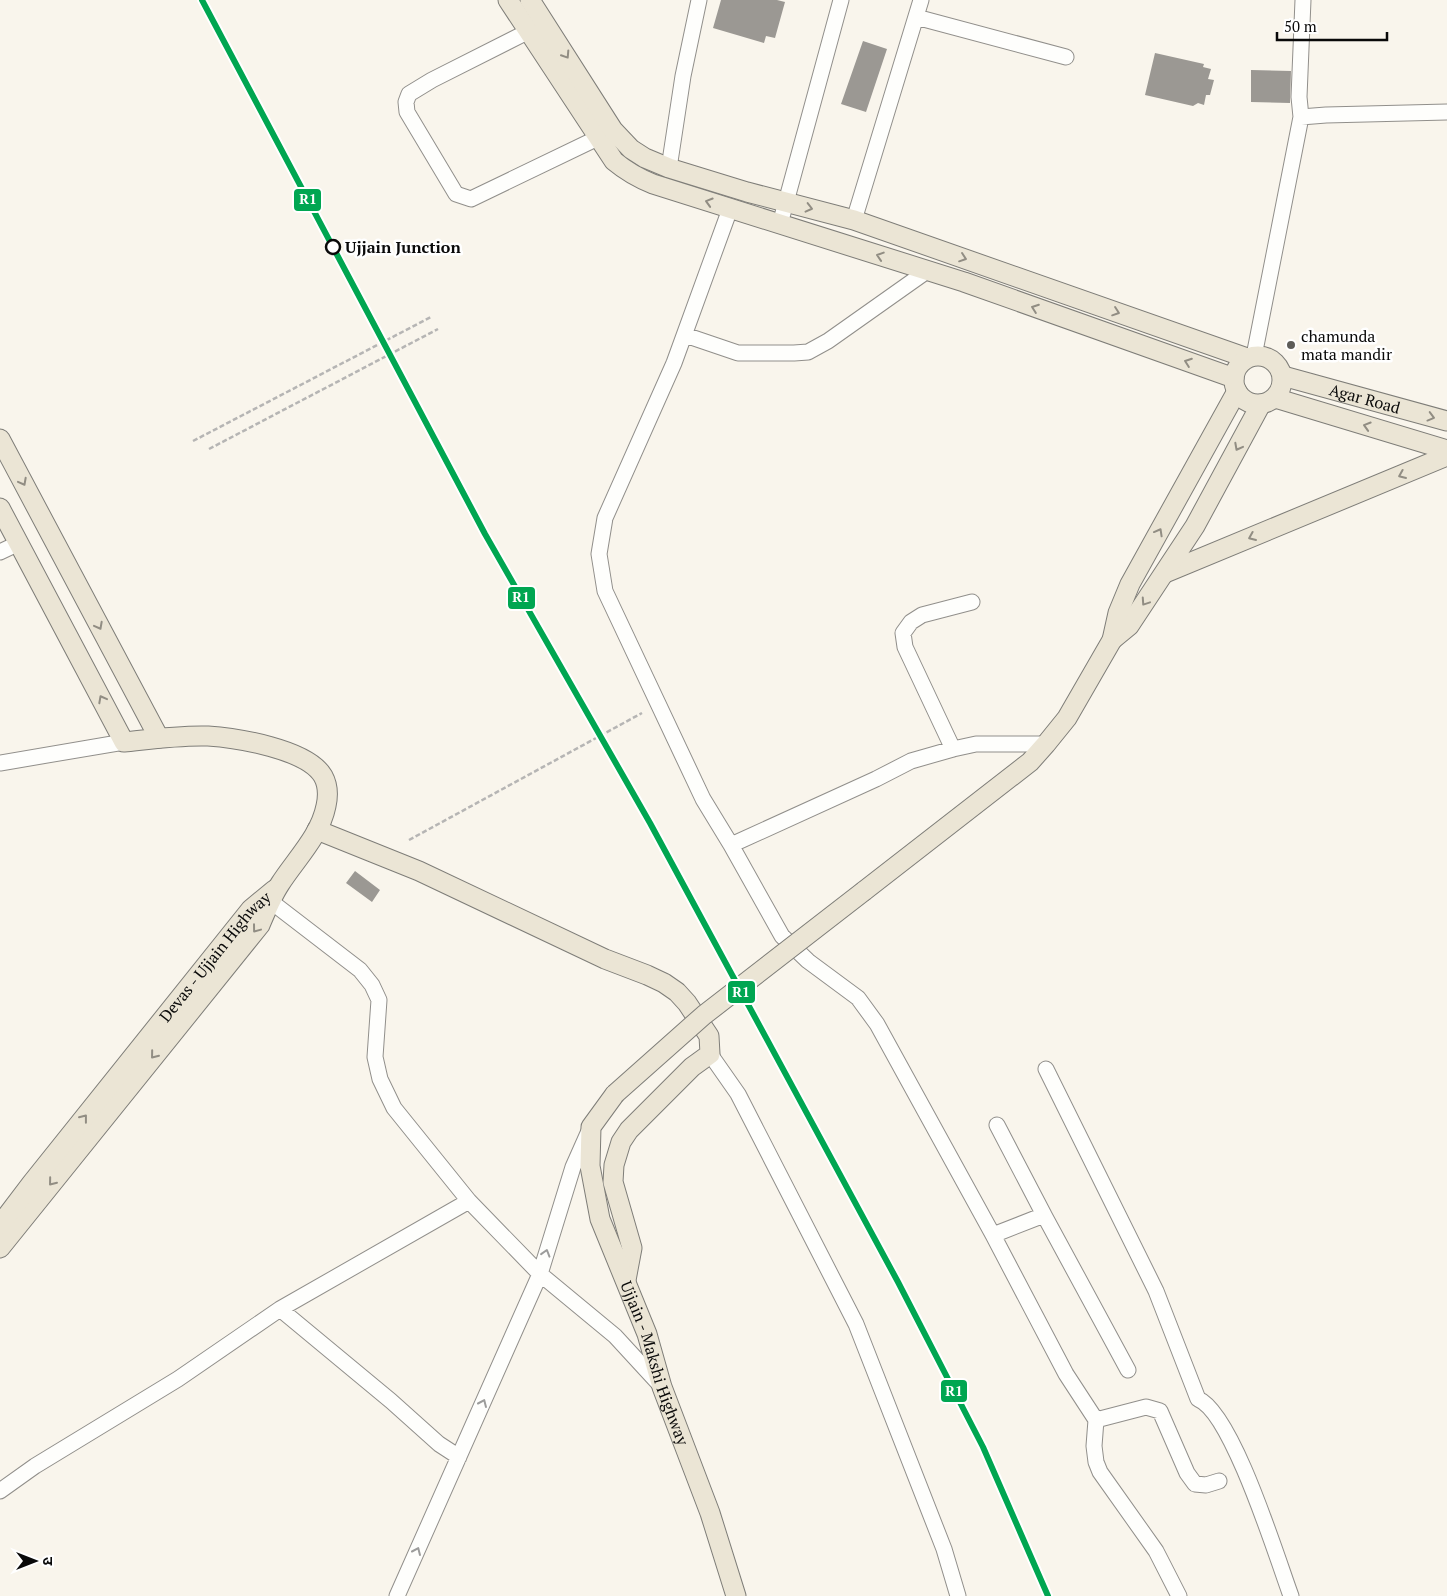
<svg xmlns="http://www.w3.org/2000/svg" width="1447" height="1596" font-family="'PT Serif','Noto Sans Devanagari',serif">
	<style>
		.building { fill: #9b9893 }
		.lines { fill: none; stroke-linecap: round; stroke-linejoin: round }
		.minor-casing { stroke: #918f8b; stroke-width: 17 }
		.major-casing { stroke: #7e7d78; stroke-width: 21 }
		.path { stroke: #b6b5b4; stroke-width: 2.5; stroke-dasharray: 5 2.5; stroke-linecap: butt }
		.minor { stroke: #fefefc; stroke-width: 15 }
		.major { stroke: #ebe5d5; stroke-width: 19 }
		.major-bridge-casing { stroke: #7e7d78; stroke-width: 21; stroke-linecap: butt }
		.major-bridge { stroke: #ebe5d5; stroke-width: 19 }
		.rail-1-casing { stroke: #fff; stroke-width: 10 }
		.rail-1 { stroke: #00a651; stroke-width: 6 }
		.oneway { stroke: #918d83 }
		.oneway2 { stroke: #9c9c9b }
		.stop-dot { fill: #fff; stroke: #090909; stroke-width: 2.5 }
		.poi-dot { fill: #5d5c58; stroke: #fff; stroke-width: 2 }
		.labels { text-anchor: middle; stroke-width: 5; stroke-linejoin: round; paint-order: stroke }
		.stop-label { font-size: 16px; font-weight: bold; fill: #090909; stroke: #fff; text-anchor: start }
		.poi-label { font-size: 16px; fill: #090909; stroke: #fff; text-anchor: start }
		.street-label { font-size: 16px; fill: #090909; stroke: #fff }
		.line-badge { stroke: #fff; stroke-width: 2 }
		.badge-label { font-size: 14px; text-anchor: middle; font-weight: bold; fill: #fff }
	</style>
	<rect width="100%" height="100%" fill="#f9f5ec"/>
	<path class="building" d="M 721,0 L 777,0 L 785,2 L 775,38 L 766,36 L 764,43 L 713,28 Z
		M 863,41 L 887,49 L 866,112 L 841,104 Z
		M 1155,53 L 1204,64 L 1203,67 L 1211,69 L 1208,79 L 1214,80 L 1210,95 L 1206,95 L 1204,105 L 1198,103 L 1193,106 L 1145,95 Z
		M 1251,70 L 1291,71 L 1290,103 L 1251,102 Z
		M 355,871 L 380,890 L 372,902 L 346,883 Z"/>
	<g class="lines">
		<defs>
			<path id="minor" d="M 916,17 L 1066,57
				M 537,27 L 432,80 L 409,94 L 406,102 L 407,112 L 456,194 L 471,199 L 608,133
				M 1301,117 L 1299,97 L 1303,0
				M 669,168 L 683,76 L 699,0
				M 730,209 L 674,363 L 605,518 L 599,554 L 605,591 L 703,799 L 731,845 L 782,936 L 808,961 L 858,998 L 877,1024 L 993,1235 L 1066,1374 L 1096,1420 L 1094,1446 L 1096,1462 L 1100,1472 L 1156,1551 L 1179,1596
				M 854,220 L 921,0
				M 780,224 L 841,0
				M 685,335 L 738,353 L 794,353 L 808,352 L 828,341 L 927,271
				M 1254,356 L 1301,117 L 1326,115 L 1447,112
				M 0,552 L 19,543
				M 953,749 L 905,647 L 903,633 L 911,622 L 922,615 L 972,602
				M 0,763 L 124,742
				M 731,845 L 876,779 L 911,761 L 953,749 L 976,744 L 1046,744
				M 265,897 L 360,970 L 372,985 L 379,1000 L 375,1057 L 380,1079 L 394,1108 L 469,1201 L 540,1274 L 615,1336 L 661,1386
				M 710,1054 L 738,1094 L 856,1324 L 944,1549 L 958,1596
				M 1046,1069 L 1156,1291 L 1198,1399 C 1232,1412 1277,1558 1291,1596
				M 997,1125 L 1044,1215
				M 993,1235 L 1044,1215 L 1128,1370
				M 280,1309 L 391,1401 L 439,1444 L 459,1457
				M 1096,1420 L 1146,1407 L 1160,1411 L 1187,1473 L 1195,1484 L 1206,1485 L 1219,1481
				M 0,1491 L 35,1466 L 178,1379 L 280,1309 L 469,1201
				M 397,1596 L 540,1274 L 573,1167 L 589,1131"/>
			<g id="major">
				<path d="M 508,0 L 614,161 C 626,171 638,178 653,184 L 964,282 L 1234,378"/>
				<path d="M 530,0 L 613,130 L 631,149 L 645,158 L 669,168 L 747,192 L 854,220 L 1247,358"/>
				<circle cx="1258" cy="380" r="24"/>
				<path id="s1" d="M 1283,376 L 1447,421"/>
				<path d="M 1275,398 L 1447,450"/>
				<path d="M 0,439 L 159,738"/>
				<path d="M 0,508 L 124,742 C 152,739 180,735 208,736 C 237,738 307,749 323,776 C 328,785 328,797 326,806 C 320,836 296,859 280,884 C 272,896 266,911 260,925 L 0,1248"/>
				<path d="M 1165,573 L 1447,456"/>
				<path d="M 1112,640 L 1129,626 L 1195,526 L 1261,404"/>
				<path d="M 317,830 L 419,871 L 605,959 L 647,975 L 664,983 L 677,992 L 687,1003 L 709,1036 L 710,1054 L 692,1067 L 629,1130 L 621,1142 L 614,1165 L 613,1182 L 632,1248 L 626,1280"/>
				<path d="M 864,891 L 1030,762 L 1046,744 L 1067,718 L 1112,640 L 1118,613 L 1130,584 L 1237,391"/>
				<path id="s2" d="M 615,1094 L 591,1127 L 590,1166 L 600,1219 L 647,1334 L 662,1387 L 710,1513 L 736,1596"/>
				<path id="s3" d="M 0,1225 L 31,1184 L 251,909 L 274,890"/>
			</g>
		</defs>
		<use href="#minor" class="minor-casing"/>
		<use href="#major" class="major-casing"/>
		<path class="path" d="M 193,441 L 431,317
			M 209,449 L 438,329
			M 409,840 L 642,713"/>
		<use href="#minor" class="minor"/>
		<use href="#major" class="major"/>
		<defs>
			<path id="major-bridge" d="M 615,1094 L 704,1015 L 864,891"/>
		</defs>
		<use href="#major-bridge" class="major-bridge-casing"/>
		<use href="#major-bridge" class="major-bridge"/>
		<defs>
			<path id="rail-1" d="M 202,0 L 485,534 L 650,823 L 898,1282 L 983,1447 L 1048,1596"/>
		</defs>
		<use href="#rail-1" class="rail-1-casing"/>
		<use href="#rail-1" class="rail-1"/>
	</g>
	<defs><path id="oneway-chevron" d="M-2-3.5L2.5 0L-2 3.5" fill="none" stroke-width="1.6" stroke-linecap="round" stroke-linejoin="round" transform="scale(1.25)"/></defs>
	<g class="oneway">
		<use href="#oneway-chevron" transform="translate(566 55) rotate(57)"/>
		<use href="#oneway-chevron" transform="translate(709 202) rotate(-163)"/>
		<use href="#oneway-chevron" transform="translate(809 208) rotate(14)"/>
		<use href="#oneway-chevron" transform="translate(880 256) rotate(-162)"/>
		<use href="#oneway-chevron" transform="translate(963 258) rotate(19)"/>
		<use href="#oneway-chevron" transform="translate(1035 308) rotate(-160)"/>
		<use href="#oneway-chevron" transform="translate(1116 312) rotate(19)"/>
		<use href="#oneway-chevron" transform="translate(1188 362) rotate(-160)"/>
		<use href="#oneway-chevron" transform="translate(1431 417) rotate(15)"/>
		<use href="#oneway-chevron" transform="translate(1367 426) rotate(-163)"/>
		<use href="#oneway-chevron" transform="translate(1238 447) rotate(118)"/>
		<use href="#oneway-chevron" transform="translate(1402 475) rotate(157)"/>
		<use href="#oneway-chevron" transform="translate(23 482) rotate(62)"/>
		<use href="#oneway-chevron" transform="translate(1159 532) rotate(-61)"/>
		<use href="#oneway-chevron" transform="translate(1252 537) rotate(157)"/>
		<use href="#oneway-chevron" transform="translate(1145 602) rotate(124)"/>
		<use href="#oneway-chevron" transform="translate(99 626) rotate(62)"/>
		<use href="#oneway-chevron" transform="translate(102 699) rotate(-118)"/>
		<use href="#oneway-chevron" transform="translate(256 929) rotate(127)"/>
		<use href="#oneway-chevron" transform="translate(154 1055) rotate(129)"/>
		<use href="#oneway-chevron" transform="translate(84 1118) rotate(-52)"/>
		<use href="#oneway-chevron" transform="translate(52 1182) rotate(129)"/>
	</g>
	<g class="oneway2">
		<use href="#oneway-chevron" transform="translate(546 1253) rotate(-73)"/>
		<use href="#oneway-chevron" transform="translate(483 1403) rotate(-66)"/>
		<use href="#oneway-chevron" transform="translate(417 1551) rotate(-66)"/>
	</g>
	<circle class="stop-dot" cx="333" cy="247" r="7"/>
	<circle class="poi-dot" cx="1291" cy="345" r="5"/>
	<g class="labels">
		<g class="stop-label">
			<text x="345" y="253">Ujjain Junction</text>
		</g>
		<g class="poi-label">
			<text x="1301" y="342">chamunda<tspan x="1301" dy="18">mata mandir</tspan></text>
		</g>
		<g class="street-label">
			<text dy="6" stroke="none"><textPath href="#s1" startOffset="85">Agar Road</textPath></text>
			<text dy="6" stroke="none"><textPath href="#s3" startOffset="344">Devas - Ujjain Highway</textPath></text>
			<text dy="6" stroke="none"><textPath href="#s2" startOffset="288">Ujjain - Makshi Highway</textPath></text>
		</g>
	</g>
	<g class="line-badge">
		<rect x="293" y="188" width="29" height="24" rx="5" fill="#00a651"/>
		<rect x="507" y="586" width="29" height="24" rx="5" fill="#00a651"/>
		<rect x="727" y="980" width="29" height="24" rx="5" fill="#00a651"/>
		<rect x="940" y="1379" width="28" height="24" rx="5" fill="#00a651"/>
	</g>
	<g class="badge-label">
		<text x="308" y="204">R1</text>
		<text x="521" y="602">R1</text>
		<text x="741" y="997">R1</text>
		<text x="954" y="1396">R1</text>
	</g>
	<g transform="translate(35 1561) rotate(90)" stroke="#ffffff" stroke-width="4" paint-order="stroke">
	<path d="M0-4L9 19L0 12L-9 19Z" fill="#090909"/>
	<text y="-8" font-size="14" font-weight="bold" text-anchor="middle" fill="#090909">उ</text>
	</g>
	<path d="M1277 32v8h110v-8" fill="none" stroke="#090909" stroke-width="2.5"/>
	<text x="1284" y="32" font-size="15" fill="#090909" stroke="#ffffff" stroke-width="4" paint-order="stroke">50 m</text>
</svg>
